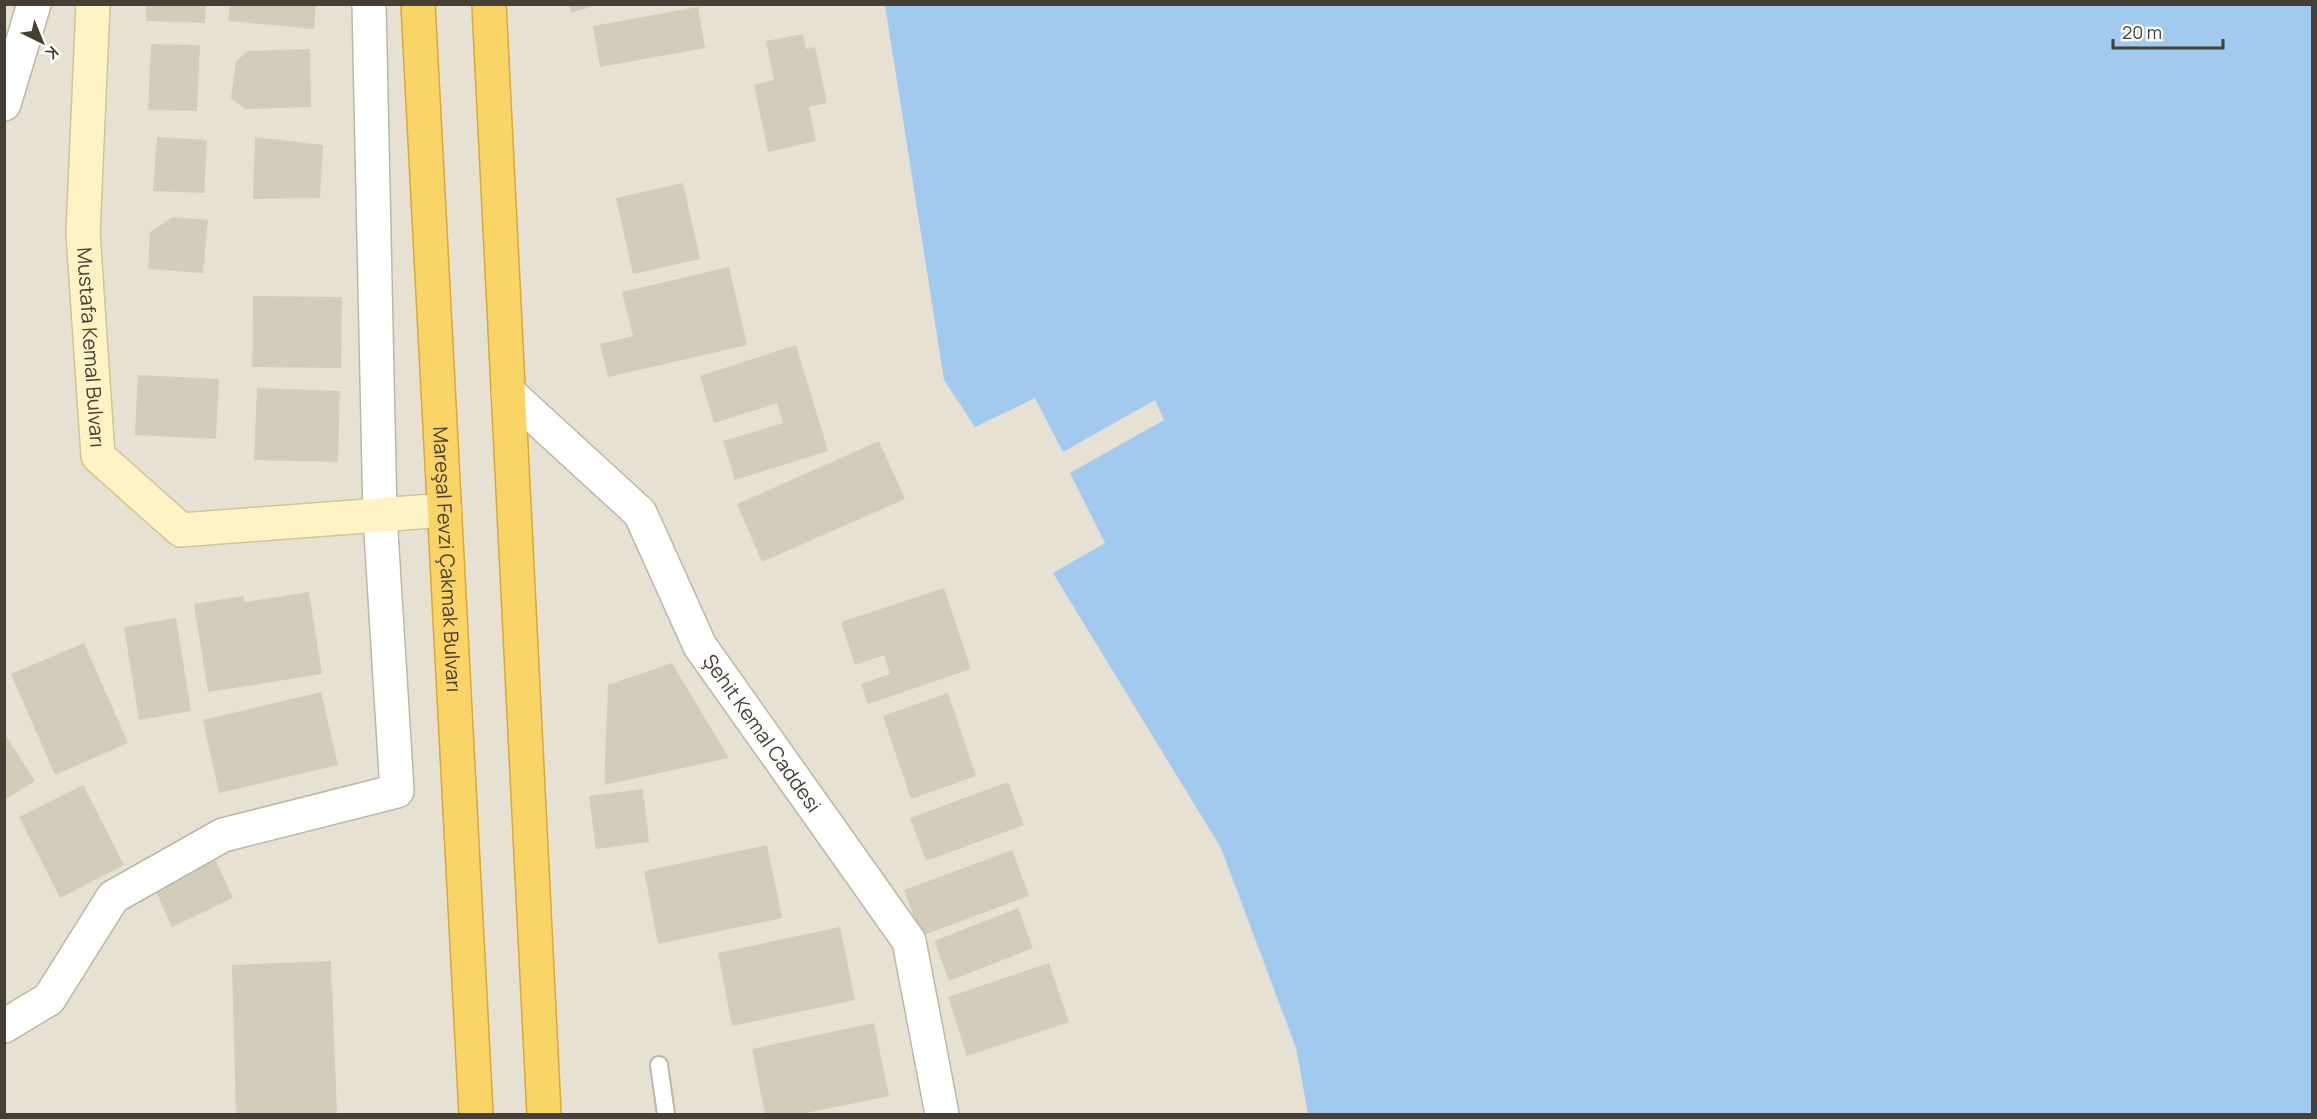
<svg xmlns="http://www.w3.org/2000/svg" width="2317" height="1119" font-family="Manrope,sans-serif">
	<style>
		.residential { fill: #e6e1d3 }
		.water { fill: #a2caef }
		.building { fill: #d4ccbb }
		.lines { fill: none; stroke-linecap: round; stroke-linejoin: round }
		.lane-casing { stroke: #bdb7a8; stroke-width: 20 }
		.street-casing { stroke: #bdb7a8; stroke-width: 36 }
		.secondary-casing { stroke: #d2c596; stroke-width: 36 }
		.highway-casing { stroke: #daa937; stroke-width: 36 }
		.lane { stroke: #fff; stroke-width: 16 }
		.street { stroke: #fff; stroke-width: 33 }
		.secondary { stroke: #fdf3c4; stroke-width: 33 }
		.highway { stroke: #fbd467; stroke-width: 33 }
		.labels { text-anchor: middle; stroke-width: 4.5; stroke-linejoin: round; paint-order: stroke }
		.street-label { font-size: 20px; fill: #453f35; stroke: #fff }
	</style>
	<rect width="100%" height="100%" fill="#f2efe5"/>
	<path class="residential" d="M 5,5 L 1738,5 L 1540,1114 L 5,1114 Z"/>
	<path class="water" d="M 885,5 L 2312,5 L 2312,1114 L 1308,1114 L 1296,1048 L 1221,848 L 1053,573 L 1105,543 L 1070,473 L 1164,420 L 1155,400 L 1063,452 L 1035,398 L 975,427 L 944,380 Z"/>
	<path class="building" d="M 146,4 L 206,4 L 205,23 L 146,21 Z
		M 230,4 L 316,4 L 314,29 L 228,21 Z
		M 569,4 L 597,4 L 597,5 L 571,13 Z
		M 698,7 L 705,48 L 600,67 L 593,26 Z
		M 803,34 L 806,49 L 815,47 L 827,103 L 809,107 L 816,141 L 768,152 L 754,85 L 774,80 L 766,41 Z
		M 151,44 L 200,45 L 197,111 L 148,110 Z
		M 310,49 L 311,107 L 245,109 L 231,98 L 236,61 L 248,51 Z
		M 157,137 L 207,140 L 204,193 L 153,191 Z
		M 255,137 L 323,145 L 320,198 L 253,199 Z
		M 683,183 L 700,259 L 633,274 L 616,198 Z
		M 173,217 L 208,220 L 203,273 L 148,269 L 150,232 Z
		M 729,267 L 747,345 L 608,377 L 600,344 L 633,336 L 622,292 Z
		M 253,296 L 342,297 L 341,368 L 252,367 Z
		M 796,345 L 828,451 L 735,480 L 723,441 L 783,423 L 777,403 L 714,423 L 700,376 Z
		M 138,375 L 219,379 L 216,439 L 135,435 Z
		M 257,388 L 340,391 L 338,462 L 254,460 Z
		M 879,441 L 905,499 L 762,562 L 737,504 Z
		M 944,588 L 971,669 L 868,704 L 861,684 L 890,674 L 884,655 L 855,665 L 841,622 Z
		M 309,592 L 322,674 L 208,692 L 194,604 L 243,596 L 245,602 Z
		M 176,618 L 191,711 L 139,720 L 124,627 Z
		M 84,643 L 128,743 L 55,775 L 11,674 Z
		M 672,663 L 729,758 L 604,785 L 608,685 Z
		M 321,692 L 338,765 L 219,793 L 203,720 Z
		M 948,693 L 976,776 L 911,799 L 883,716 Z
		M 4,733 L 35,781 L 4,800 Z
		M 1008,782 L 1024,825 L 926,861 L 910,818 Z
		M 83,785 L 124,865 L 60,898 L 19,817 Z
		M 643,789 L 649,842 L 596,849 L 589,796 Z
		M 767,845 L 782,918 L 658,944 L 644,871 Z
		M 1012,850 L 1029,896 L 921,936 L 904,890 Z
		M 214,857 L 233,898 L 172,927 L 153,885 Z
		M 1018,908 L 1033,948 L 949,981 L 934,941 Z
		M 840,927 L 855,1000 L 732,1026 L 718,953 Z
		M 331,961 L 337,1114 L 236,1114 L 232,965 Z
		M 1049,963 L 1069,1022 L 967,1056 L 948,997 Z
		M 874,1023 L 889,1096 L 802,1114 L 765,1114 L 752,1049 Z"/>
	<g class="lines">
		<defs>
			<path id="lane" d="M 659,1065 L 666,1114"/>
			<g id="street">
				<path d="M 4,104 L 34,4"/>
				<path id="s1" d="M 508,392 L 640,513 L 700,646 L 909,941 L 942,1114"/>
				<path d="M 4,1026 L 49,999 L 113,897 L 223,835 L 397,791 L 380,516 L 369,4"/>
			</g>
			<g id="secondary">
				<path id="s2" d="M 93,4 L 83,233 L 98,456 L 181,530 L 445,510"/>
			</g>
			<g id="highway">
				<path id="s3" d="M 418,4 L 476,1114"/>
				<path d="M 489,4 L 544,1114"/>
			</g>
		</defs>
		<use href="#lane" class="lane-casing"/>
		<use href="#street" class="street-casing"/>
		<use href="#secondary" class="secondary-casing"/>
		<use href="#highway" class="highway-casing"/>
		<use href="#lane" class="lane"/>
		<use href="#street" class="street"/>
		<use href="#secondary" class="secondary"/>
		<use href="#highway" class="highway"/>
	</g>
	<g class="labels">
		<g class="street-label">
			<text dy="7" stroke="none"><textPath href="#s2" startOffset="344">Mustafa Kemal Bulvarı</textPath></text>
			<text dy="7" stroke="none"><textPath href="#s3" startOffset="556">Mareşal Fevzi Çakmak Bulvarı</textPath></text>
			<text dy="7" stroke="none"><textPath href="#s1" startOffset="432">Şehit Kemal Caddesi</textPath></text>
		</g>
	</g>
	<rect width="2317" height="1119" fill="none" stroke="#453f35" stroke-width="12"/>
	<g transform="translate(42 42) rotate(137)" stroke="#ffffff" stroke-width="4.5" paint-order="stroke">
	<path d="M0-4.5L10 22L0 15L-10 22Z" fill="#453f35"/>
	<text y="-9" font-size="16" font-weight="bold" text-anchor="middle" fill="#453f35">K</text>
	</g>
	<path d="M2113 39v9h110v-9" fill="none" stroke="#453f35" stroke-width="3"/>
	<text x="2122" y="39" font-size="18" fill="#453f35" stroke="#ffffff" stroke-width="4.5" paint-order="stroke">20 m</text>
</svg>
